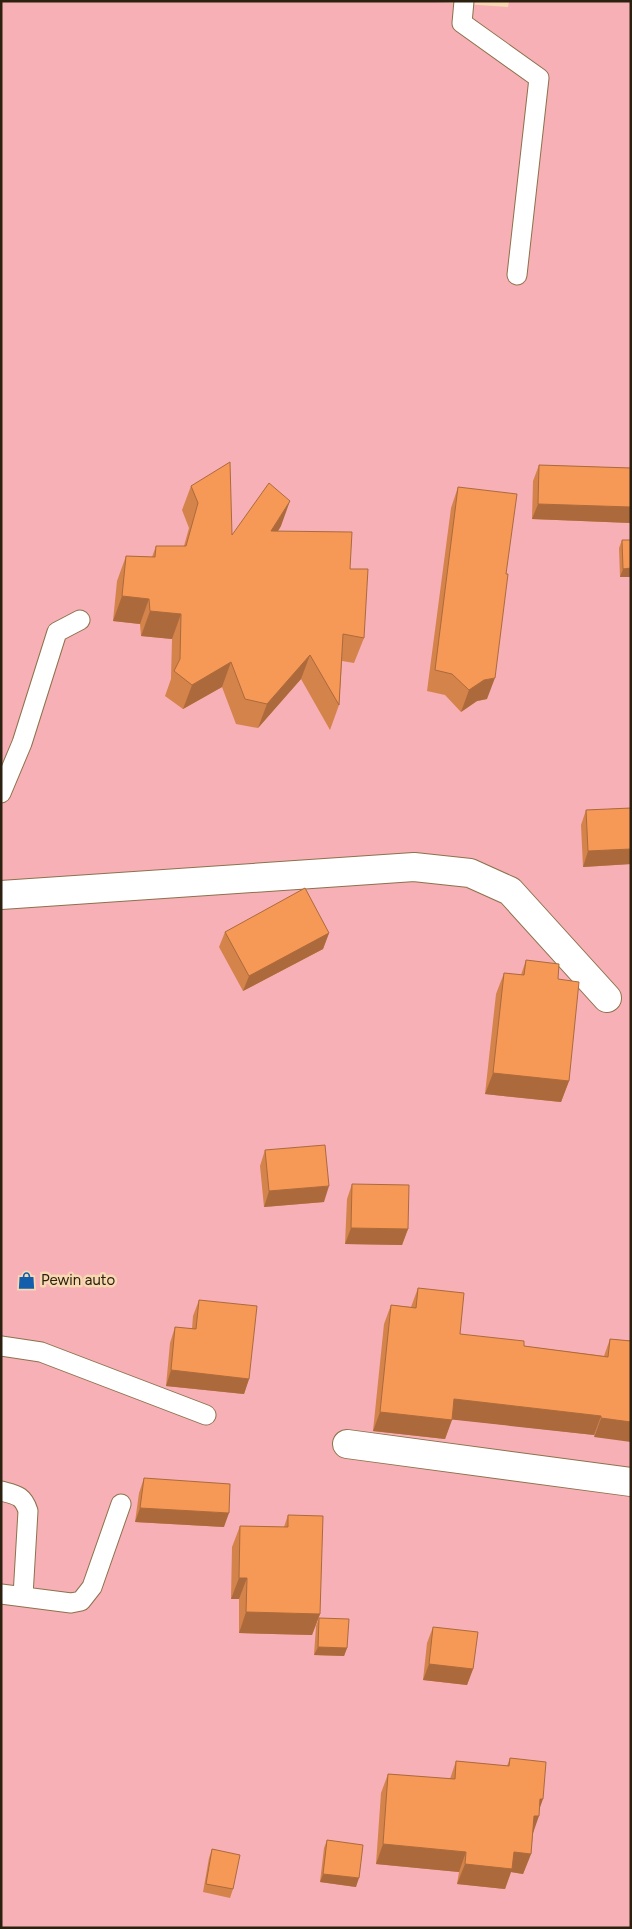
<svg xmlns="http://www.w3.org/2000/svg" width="632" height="1929" font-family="Figtree,sans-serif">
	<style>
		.green { fill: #f7b0b5 }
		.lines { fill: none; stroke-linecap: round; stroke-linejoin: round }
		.service-casing { stroke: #8c714c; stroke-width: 21 }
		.minor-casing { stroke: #8c714c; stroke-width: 30 }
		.service { stroke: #fff; stroke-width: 19 }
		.minor { stroke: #fff; stroke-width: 28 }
		.wall { fill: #d4834a }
		.shaded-wall { fill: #ac6a3c }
		.building { fill: #f69856; stroke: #ac6a3c }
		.labels { text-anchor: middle; stroke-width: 5; stroke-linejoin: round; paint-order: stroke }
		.poi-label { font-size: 15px; fill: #2c2111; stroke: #f7d8b1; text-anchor: start }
	</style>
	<rect width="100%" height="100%" fill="#f7d8b1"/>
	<path class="green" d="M 1,1 L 420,1 L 508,7 L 509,1 L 631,1 L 631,1928 L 1,1928 Z"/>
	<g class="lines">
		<defs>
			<path id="service" d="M 464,1 L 462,23 L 539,78 L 517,275
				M 1,793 L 22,743 L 57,632 L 80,620
				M 1,1346 L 41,1352 L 206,1415
				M 1,1491 C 16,1495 23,1495 28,1511 L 23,1596
				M 1,1594 L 71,1603 L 81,1601 L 92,1587 L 121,1504"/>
			<path id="minor" d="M 1,895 L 414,867 L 470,873 L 510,891 L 607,998
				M 347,1444 L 631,1482"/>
		</defs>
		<use href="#service" class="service-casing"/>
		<use href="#minor" class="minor-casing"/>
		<use href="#service" class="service"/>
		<use href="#minor" class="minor"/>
	</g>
	<path class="wall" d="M 539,465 L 631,468 L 631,523 L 532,519 L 533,481 Z
		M 191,486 L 232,535 L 281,526 L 278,531 L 350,569 L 364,638 L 354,663 L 342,661 L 339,705 L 330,730 L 301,679 L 258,728 L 236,724 L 222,687 L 183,709 L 165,696 L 171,679 L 172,639 L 141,636 L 140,624 L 113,621 L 117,581 L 126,556 L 152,557 L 156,546 L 184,546 L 189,528 L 182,510 Z
		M 458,487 L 487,699 L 477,701 L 461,712 L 445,695 L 427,691 L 451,508 Z
		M 622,540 L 631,540 L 631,577 L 620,577 L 619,548 Z
		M 631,808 L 631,864 L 583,867 L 581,825 L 586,810 Z
		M 225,932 L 329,933 L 323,949 L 243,991 L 219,947 Z
		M 526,960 L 558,979 L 569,1081 L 561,1102 L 485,1094 L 496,994 L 504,973 L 521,975 Z
		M 265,1150 L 324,1202 L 264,1207 L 260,1166 Z
		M 352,1184 L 408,1229 L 402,1245 L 345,1244 L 347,1199 Z
		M 418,1288 L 460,1334 L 524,1346 L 604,1356 L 610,1339 L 631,1341 L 594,1437 L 594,1435 L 452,1419 L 445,1439 L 373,1431 L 384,1324 L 391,1305 L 411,1307 Z
		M 199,1300 L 249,1379 L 244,1394 L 166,1386 L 170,1343 L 175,1327 L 192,1329 L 193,1316 Z
		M 144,1478 L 224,1527 L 135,1522 L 139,1493 Z
		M 288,1515 L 320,1614 L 312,1635 L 239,1633 L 239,1599 L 231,1599 L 232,1547 L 240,1526 L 284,1527 Z
		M 319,1618 L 347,1648 L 344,1656 L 314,1655 L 316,1626 Z
		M 433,1627 L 473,1669 L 467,1685 L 423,1680 L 427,1643 Z
		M 510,1758 L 539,1810 L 533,1833 L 531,1854 L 523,1874 L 511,1872 L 505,1889 L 457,1884 L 459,1872 L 376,1864 L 381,1793 L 388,1774 L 450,1779 L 456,1761 L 507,1766 Z
		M 327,1840 L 356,1887 L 320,1882 L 324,1848 Z
		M 212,1849 L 233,1889 L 230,1898 L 203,1892 L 209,1858 Z"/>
	<path class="shaded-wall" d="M 290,501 L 281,526 L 262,556 L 271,531 Z
		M 538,504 L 631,507 L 631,523 L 532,519 Z
		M 631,568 L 631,577 L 620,577 L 623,569 Z
		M 122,596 L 149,599 L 140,624 L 113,621 Z
		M 150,611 L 181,614 L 172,639 L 141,636 Z
		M 310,655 L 301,679 L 258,728 L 267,704 Z
		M 231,662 L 222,687 L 183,709 L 192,685 Z
		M 495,678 L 487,699 L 477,701 L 461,712 L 469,690 L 484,680 Z
		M 631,849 L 631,864 L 583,867 L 588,851 Z
		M 329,933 L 323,949 L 243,991 L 249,976 Z
		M 493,1073 L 569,1081 L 561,1102 L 485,1094 Z
		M 329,1186 L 324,1202 L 264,1207 L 269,1191 Z
		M 351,1228 L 408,1229 L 402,1245 L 345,1244 Z
		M 171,1370 L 249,1379 L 244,1394 L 166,1386 Z
		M 454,1399 L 601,1416 L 594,1435 L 447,1419 Z
		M 380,1412 L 452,1420 L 445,1439 L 373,1431 Z
		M 601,1418 L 631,1421 L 631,1442 L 594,1437 Z
		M 140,1508 L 229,1513 L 224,1527 L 135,1522 Z
		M 239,1578 L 247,1578 L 239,1599 L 231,1599 Z
		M 246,1612 L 320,1614 L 312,1635 L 239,1633 Z
		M 318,1647 L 347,1648 L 344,1656 L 314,1655 Z
		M 429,1664 L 473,1669 L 467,1685 L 423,1680 Z
		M 540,1799 L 543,1799 L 537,1816 L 539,1816 L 532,1836 L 527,1836 Z
		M 383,1844 L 466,1852 L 459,1872 L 376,1864 Z
		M 514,1852 L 531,1854 L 523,1874 L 511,1872 L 505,1889 L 457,1884 L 465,1864 Z
		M 323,1874 L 359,1878 L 356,1887 L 320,1882 Z"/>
	<path class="building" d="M 230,462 L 232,535 L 269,483 L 290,501 L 271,531 L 352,532 L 350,569 L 368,569 L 364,638 L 343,634 L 339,705 L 310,655 L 267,704 L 245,699 L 231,662 L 192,685 L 174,671 L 180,659 L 181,614 L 150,611 L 149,599 L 122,596 L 126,556 L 155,557 L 156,546 L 186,546 L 198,503 L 191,486 Z
		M 539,465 L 631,468 L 631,507 L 538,504 Z
		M 458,487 L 517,494 L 506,574 L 508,574 L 495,678 L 484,680 L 469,690 L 452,674 L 435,670 Z
		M 622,540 L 631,540 L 631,568 L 623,569 Z
		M 631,808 L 631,849 L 588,851 L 586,810 Z
		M 305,888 L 329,933 L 249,976 L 225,932 Z
		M 526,960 L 559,964 L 558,979 L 579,982 L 569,1081 L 493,1073 L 504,973 L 524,975 Z
		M 325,1145 L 329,1186 L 269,1191 L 265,1150 Z
		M 352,1184 L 409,1185 L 408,1229 L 351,1228 Z
		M 418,1288 L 464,1293 L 460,1334 L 524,1341 L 524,1346 L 608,1357 L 610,1339 L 631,1341 L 631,1422 L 601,1418 L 601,1416 L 454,1399 L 452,1420 L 380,1412 L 391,1305 L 416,1308 Z
		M 199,1300 L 257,1306 L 249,1379 L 171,1370 L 175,1327 L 196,1329 Z
		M 144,1478 L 230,1484 L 229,1513 L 140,1508 Z
		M 288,1515 L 323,1516 L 320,1614 L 246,1612 L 247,1578 L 239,1578 L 240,1526 L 288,1527 Z
		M 319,1618 L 349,1619 L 347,1648 L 318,1647 Z
		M 433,1627 L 478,1632 L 473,1669 L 429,1664 Z
		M 510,1758 L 546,1762 L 543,1799 L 540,1799 L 539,1816 L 534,1816 L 531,1854 L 514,1852 L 512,1869 L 465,1864 L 466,1852 L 383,1844 L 388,1774 L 455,1779 L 456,1761 L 509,1766 Z
		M 327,1840 L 363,1845 L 359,1878 L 323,1874 Z
		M 212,1849 L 240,1855 L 233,1889 L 206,1884 Z"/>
	<defs>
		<symbol id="shop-bare" viewBox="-9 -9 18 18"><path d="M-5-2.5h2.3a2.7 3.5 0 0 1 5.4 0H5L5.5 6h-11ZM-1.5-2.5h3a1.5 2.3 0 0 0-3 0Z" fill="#125dac" stroke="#f7d8b1" stroke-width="2.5" paint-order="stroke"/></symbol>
	</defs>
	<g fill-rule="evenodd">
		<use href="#shop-bare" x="14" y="1268" width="25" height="25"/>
	</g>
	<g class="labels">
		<g class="poi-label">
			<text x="41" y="1285">Pewin auto</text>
		</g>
	</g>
	<rect width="632" height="1929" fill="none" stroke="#2c2111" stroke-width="5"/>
</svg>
